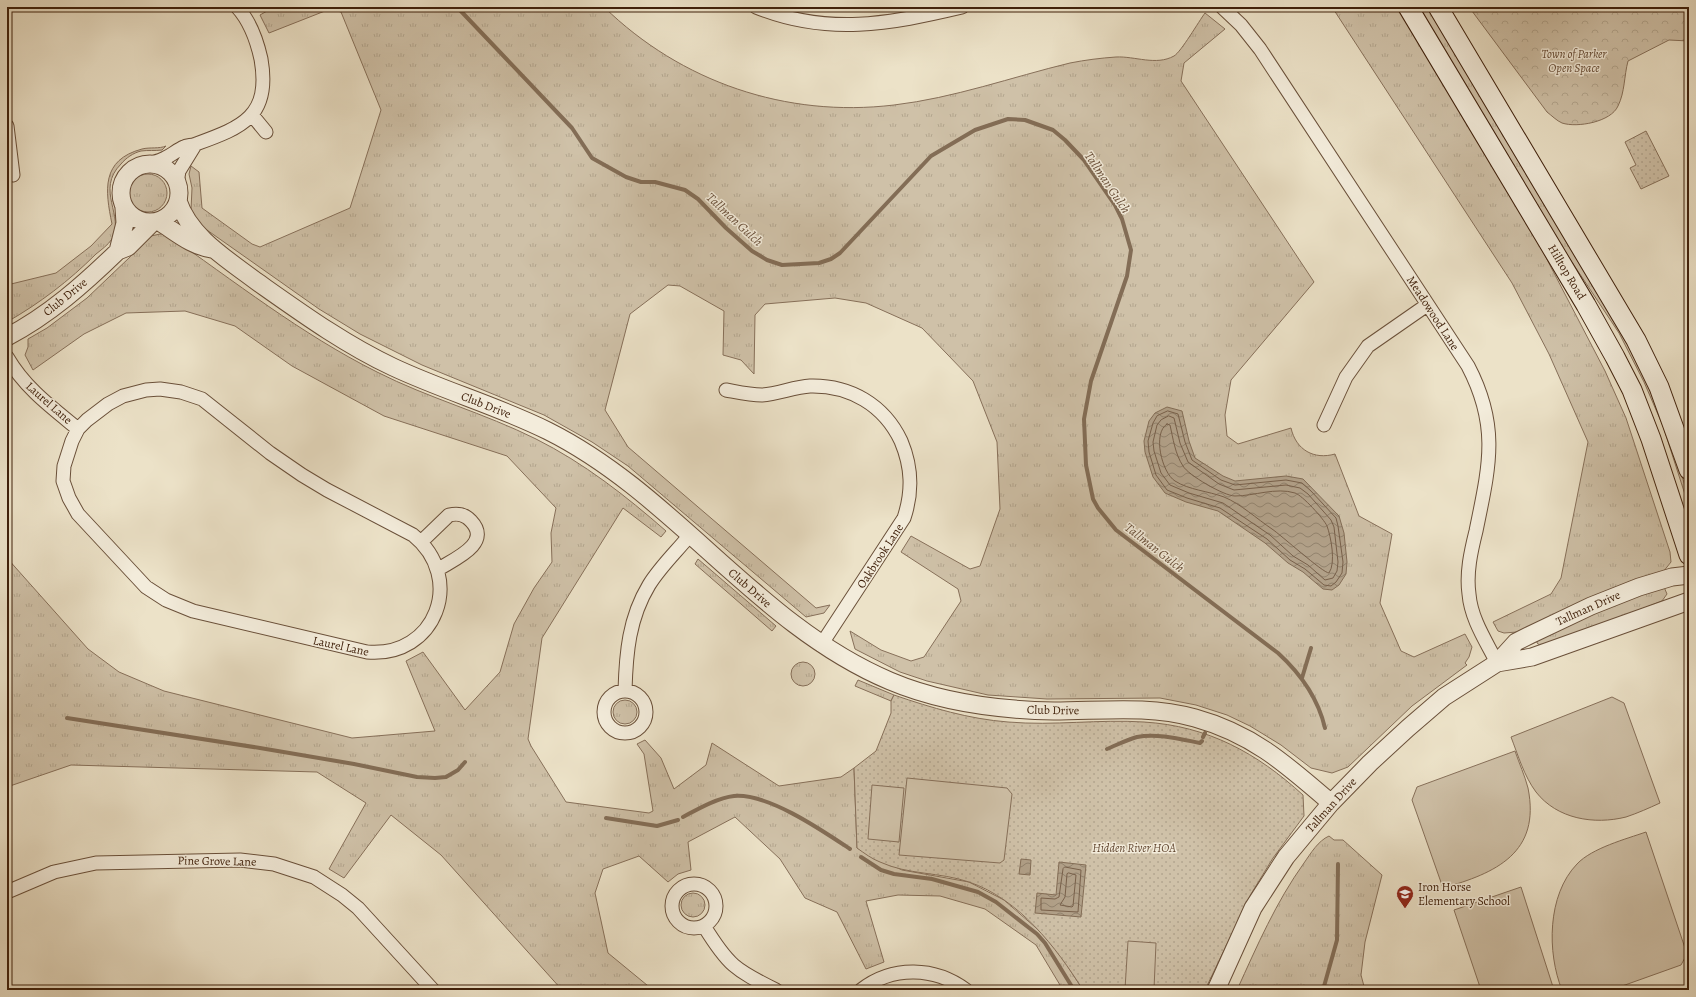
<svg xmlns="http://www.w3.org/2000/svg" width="1696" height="997" font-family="Alegreya,serif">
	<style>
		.grass { fill: url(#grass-tufts); stroke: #87705a }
		.forest { fill: url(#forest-crowns); stroke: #87705a }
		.park { fill: url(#park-dots); stroke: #87705a }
		.pitch { fill: #cfc1a8; stroke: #87705a }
		.water { fill: url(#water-waves); stroke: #836d56 }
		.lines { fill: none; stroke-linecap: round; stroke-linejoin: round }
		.shore { stroke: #78604a; stroke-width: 1 }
		.stream { stroke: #836d56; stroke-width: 4 }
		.minor-casing { stroke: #6a503a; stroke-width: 15 }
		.tertiary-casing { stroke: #6a503a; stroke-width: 19 }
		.secondary-casing { stroke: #3f200b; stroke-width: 21 }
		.minor { stroke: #f3ecdb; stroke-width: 13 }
		.tertiary { stroke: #f3ecdb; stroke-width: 17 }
		.secondary { stroke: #f3ecdb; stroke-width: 19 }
		.labels { text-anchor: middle; stroke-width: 3; stroke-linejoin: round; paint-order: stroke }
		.park-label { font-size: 12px; font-style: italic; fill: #634832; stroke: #f3ecdb }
		.street-label { font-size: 12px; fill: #3f200b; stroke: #f3ecdb }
		.poi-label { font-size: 12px; fill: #3f200b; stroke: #f3ecdb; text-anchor: start }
		.water-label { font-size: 13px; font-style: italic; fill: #674d37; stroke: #f3ecdb }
	</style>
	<defs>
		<pattern id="grass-tufts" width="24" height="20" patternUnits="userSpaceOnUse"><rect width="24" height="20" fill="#cfc1a8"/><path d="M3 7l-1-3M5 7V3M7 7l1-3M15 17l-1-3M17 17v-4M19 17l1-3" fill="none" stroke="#b3a68f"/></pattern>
		<pattern id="forest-crowns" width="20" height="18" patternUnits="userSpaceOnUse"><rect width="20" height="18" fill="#cfc1a8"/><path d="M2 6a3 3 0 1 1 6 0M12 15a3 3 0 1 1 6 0" fill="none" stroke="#b3a68f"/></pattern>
		<pattern id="park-dots" width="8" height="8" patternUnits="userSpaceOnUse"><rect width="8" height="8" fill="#cfc1a8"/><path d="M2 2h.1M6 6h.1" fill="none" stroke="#b3a68f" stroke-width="1.8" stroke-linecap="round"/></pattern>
		<pattern id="water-waves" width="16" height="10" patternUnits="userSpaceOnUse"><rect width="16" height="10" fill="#b1a088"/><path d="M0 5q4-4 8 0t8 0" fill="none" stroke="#91826d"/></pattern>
	</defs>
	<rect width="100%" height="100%" fill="#ece2c8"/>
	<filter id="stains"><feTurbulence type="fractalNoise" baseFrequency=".005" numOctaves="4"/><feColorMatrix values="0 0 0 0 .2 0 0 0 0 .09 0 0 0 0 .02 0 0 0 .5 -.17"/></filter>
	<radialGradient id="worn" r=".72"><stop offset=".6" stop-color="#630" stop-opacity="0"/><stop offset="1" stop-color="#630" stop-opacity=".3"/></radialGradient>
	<path class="grass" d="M 274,7 L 604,7 C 681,82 786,118 894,105 C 954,98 1012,77 1070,63 C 1085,60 1101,58 1116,57 C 1135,56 1156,66 1174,56 C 1181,52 1199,21 1205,13 L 1225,29 L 1184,63 L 1181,81 L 1314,282 L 1231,380 L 1225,415 L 1227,436 L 1238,444 L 1291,428 C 1296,450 1314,460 1335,454 L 1359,516 L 1392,534 L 1380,603 L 1401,651 L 1414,657 L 1465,634 L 1472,647 L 1469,657 L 1465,663 L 1467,665 L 1412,706 L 1348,767 L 1332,773 L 1311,768 L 1281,745 L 1250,726 L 1227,715 L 1196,705 L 1160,698 L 1047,699 L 988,695 L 927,681 L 900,672 L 855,649 L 850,631 L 881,650 L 911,661 L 924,657 L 961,601 L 958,589 L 901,552 L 911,536 L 970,569 L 980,566 L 1000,509 L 997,442 L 973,381 L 922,328 L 866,303 L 835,298 L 765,304 L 755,315 L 754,374 L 741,360 L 723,355 L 724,311 L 680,286 L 668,285 L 630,314 L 605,410 L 628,447 L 816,608 L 830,605 L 824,613 L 806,617 L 628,466 L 592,442 L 544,415 L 422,365 L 360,334 L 319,309 L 197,223 L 191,210 L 192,188 L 189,174 L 191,166 L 199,172 L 202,208 L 252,244 L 260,247 L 350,208 L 381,110 L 341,12 L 330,9 L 269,33 L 260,15 Z
		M 1332,7 L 1398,7 L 1541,248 L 1605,371 L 1626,418 L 1670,552 L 1671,562 L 1663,572 L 1517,632 L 1504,633 L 1498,631 L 1493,622 L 1551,594 L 1561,578 L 1588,442 L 1549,354 L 1512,283 Z
		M 1418,7 L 1428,7 L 1619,327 L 1646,380 L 1674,450 L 1689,499 L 1689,507 L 1663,426 L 1644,382 L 1619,333 L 1552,232 Z
		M 166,146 L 162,150 C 155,151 148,150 141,151 C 133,153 126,158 121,164 C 95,190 125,216 112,239 C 108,245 101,250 96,254 C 69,281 40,303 7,322 L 7,285 L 56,273 L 91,246 L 112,224 C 105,190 101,160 142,149 C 150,147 159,149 166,146 Z
		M129 193a19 19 0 1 1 38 0a19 19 0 1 1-38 0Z
		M 165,233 C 234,281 301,334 377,372 C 428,398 484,413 536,439 C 584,463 626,496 666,531 L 661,537 L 623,508 L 542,638 L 528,739 L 531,746 L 566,802 L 649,813 L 653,811 L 644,754 L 637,744 L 645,740 L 661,758 L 674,789 L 706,765 L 712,743 L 779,786 L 841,777 L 854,768 L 857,848 L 902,870 L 969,882 L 1004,900 L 1043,934 L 1063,959 L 1083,990 L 1063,990 L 1036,945 L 985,909 L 940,896 L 898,895 L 866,901 L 884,962 L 866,969 L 837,912 L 805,898 L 780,859 L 735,817 L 688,842 L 691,870 L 678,874 L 668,882 L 639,856 L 603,869 L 595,893 L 608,953 L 653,990 L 562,990 L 441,855 L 391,815 L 344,878 L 329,869 L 366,803 L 317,772 L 71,765 L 7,787 L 7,558 L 88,649 L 119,672 L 164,691 L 352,738 L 435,731 L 406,661 L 423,652 L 465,710 L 500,672 L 514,624 L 534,588 L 552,562 L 551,533 L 556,508 L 507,456 L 384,416 L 292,366 L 235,326 L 185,311 L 126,313 L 84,334 L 33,370 L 25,355 L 28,347 L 28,339 L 47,328 L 87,298 L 130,257 L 146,237 Z
		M 698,559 L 776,626 L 772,631 L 695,564 Z
		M 1664,587 L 1667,594 L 1662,601 L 1568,638 L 1541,646 L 1537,643 L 1537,639 L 1577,617 Z
		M791 674a12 12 0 1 1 24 0a12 12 0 1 1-24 0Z
		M 858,680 L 894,695 L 891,701 L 855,686 Z
		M613 712a12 12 0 1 1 24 0a12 12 0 1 1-24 0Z
		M 1329,836 L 1334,840 L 1343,840 L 1382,875 L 1365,942 L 1361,975 L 1365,990 L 1237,990 C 1257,946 1276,902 1304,863 C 1311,853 1318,841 1329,836 Z
		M681 905a12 12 0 1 1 24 0a12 12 0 1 1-24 0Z"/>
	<path class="forest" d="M 1469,7 L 1689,7 L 1689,41 L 1669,40 L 1628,61 C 1624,76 1625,92 1618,106 C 1611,122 1577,128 1562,123 C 1557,121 1551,115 1547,112 Z"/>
	<path class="park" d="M 1646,131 L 1669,176 L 1641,189 L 1630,168 L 1636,165 L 1625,142 Z
		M 894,695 C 932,708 969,719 1008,722 C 1054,726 1099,719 1144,722 C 1208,726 1257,753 1303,795 L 1304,816 L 1273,858 L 1251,894 L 1205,990 L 1083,990 C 1056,947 1019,899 969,882 C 940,872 908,875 880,862 C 872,859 864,853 857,848 L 854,768 L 876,751 L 891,713 L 891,701 Z"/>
	<path class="pitch" d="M 1612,697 L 1624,703 L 1660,803 C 1649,808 1638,813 1626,817 C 1594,825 1557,819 1536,792 C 1524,776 1518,755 1511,737 Z
		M 1515,751 C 1519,763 1525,776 1528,788 C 1541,853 1496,873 1443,888 L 1412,800 L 1417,787 Z
		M 907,778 L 1007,788 L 1012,794 L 1004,860 L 1000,863 L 899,855 Z
		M 872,785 L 904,788 L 899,842 L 868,839 Z
		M 1646,832 L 1687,954 L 1681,965 L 1611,990 L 1562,990 C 1547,953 1547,895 1577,864 C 1592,848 1626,839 1646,832 Z
		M 1521,887 L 1554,990 L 1481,990 L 1454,910 Z
		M 1128,941 L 1156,943 L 1154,989 L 1125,989 Z"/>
	<path class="water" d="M 1167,407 L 1182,411 L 1189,441 L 1195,458 L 1223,476 L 1235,481 L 1286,476 L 1303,479 L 1339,516 L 1344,533 L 1347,562 L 1346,574 L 1339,585 L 1332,590 L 1323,589 L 1303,572 L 1288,563 L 1265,543 L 1218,511 L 1186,502 L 1165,493 L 1153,477 L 1145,452 L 1144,441 L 1149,421 L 1155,413 Z
		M 1021,859 L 1031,860 L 1030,875 L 1019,874 Z
		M 1059,862 L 1086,865 L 1081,917 L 1035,913 L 1037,893 L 1056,895 Z"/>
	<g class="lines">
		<path class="shore" d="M 1168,411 L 1178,414 L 1185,442 L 1192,460 L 1221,480 L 1235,485 L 1286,480 L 1302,483 L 1311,491 L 1336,518 L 1338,526 L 1343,562 L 1342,573 L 1336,582 L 1331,586 L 1324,585 L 1305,569 L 1290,560 L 1267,539 L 1220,508 L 1187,498 L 1167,490 L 1156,475 L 1149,452 L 1148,441 L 1153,423 L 1157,416 Z
			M 1169,416 L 1174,418 L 1180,443 L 1188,462 L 1219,484 L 1234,490 L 1286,485 L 1300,488 L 1308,494 L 1331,520 L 1334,527 L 1338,562 L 1337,571 L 1333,578 L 1325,580 L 1308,565 L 1293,556 L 1270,535 L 1223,503 L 1189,493 L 1170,485 L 1161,473 L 1154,451 L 1153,442 L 1157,425 L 1161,420 Z
			M 1167,424 L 1170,425 C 1173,438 1175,454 1183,466 C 1188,475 1224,496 1235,496 C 1254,496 1276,487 1295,493 C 1302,495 1324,519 1327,526 C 1331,537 1336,563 1329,573 C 1323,573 1281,535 1272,529 C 1257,519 1241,504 1224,497 C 1208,491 1189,490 1175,481 C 1162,473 1152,433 1167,424 Z
			M 1065,867 L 1081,870 L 1078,912 L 1041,910 L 1041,898 L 1055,899 L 1059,897 L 1063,869 Z
			M 1069,873 L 1076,875 L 1073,906 L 1072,907 L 1060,905 L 1065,897 L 1067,874 Z"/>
		<path class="stream" d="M 457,7 L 572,128 L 592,158 L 626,177 L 641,182 L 655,182 L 685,190 L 698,199 L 726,228 L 752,251 L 767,260 L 782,265 L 819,263 L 831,259 L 840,253 L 931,156 L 975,130 L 1008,119 L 1025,120 L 1053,130 L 1065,140 L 1084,160 L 1115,205 L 1122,219 L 1131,250 L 1127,276 L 1091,381 L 1084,419 L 1086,465 L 1093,499 L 1098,508 L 1116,530 L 1278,653 C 1301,674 1318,698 1325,728
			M 1302,678 L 1311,648
			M 67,718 L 260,748 L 354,764 L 417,777 L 435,778 L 446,777 L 458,770 L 465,762
			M 1203,737 L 1205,733
			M 1107,749 C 1117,745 1126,740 1137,737 C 1157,733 1180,739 1200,743 L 1202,741
			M 683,817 C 698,809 717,798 734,796 C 768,793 823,831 850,849
			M 606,818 L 657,826 L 678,820
			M 861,857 L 881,870 L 894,874 L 932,879 L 978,892 L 996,902 L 1037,934 L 1045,943 L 1074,990
			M 1323,990 L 1337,940 L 1338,864"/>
		<defs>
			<path id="minor" d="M 756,7 C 827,36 890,24 962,7
				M 1222,7 L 1241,25 L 1260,49 L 1468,366 C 1500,427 1489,467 1476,531 C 1471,551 1466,573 1469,594 C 1471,619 1486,641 1497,663
				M 252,115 L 266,132
				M 7,126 L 13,175
				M 148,164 C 154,162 160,161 165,158 C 172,155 177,150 184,147 C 187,145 192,146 196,144 C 243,127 271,116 261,59 C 257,41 250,21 237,7
				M 177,183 L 179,171 L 195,145
				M 7,357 C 25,388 51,407 78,429
				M 160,389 L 181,392 L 202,399 L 270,453 L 302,475 L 327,490 L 413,535 C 466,578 436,658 367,652 L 193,611 L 166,600 L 146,587 L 78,514 L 69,498 L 63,481 L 64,466 L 72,441 L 78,429 L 87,420 L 108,404 L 123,396 L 146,390 Z
				M 726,390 C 737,392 750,395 762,395 C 778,394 794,387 810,386 C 850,385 884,405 901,441 C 912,467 913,491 904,518 L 821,645
				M 1324,425 L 1346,377 L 1368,346 L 1427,305
				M 421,542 L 449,515 C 458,513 465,514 471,521 C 493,544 452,560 437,570
				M 625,691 C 626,653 629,618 649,585 C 660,567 676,552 690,535
				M604 712a21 21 0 1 1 42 0a21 21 0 1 1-42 0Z
				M672 906a22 22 0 1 1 44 0a22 22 0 1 1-44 0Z
				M 7,892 L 54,872 L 96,863 L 240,860 L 274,864 L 314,877 L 342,895 L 358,908 L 433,990
				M 704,926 C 728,965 735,970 776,990
				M 861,990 C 893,965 935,967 966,990"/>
			<path id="tertiary" d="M121 193a29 29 0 1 1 58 0a29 29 0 1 1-58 0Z
				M 178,201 C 190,237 227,259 256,281 C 300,312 344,344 393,367 C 444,391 498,406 548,431 C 676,495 757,625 890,681 C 942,703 998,710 1054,711 C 1102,711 1148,705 1195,718 C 1253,734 1287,765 1331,803
				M 158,221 C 176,232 191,246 212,249
				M 118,251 L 125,223 L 124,208
				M 7,337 C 49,315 84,284 118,251 L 128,247 L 153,222
				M 1497,663 L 1532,657 L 1689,601
				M 1216,990 L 1253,908 L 1286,857 L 1331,803 L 1370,763 L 1408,728 L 1444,697 L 1497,663 L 1516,642 L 1530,635 L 1591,606 L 1639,587 L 1672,577 L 1689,575"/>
			<path id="secondary" d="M 1408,7 L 1586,305 L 1615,357 L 1632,390 L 1651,439 L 1689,555
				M 1438,7 L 1636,340 L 1659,387 L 1689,470"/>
		</defs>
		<use href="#minor" class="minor-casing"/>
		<use href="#tertiary" class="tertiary-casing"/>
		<use href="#secondary" class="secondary-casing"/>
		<use href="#minor" class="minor"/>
		<use href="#tertiary" class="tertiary"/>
		<use href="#secondary" class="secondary"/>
	</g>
	<defs>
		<symbol id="school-pin" viewBox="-11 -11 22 30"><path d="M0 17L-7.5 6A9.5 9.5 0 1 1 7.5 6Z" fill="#8f2418" stroke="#f3ecdb"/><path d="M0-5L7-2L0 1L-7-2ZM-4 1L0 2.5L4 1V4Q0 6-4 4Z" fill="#fff"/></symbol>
	</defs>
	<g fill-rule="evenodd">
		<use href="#school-pin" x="1395" y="884" width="20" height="27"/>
	</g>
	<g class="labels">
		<g class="park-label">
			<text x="1574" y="58">Town of Parker<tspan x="1574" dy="14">Open Space</tspan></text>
			<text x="1134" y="852">Hidden River HOA</text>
		</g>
		<g class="street-label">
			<text transform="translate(1567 272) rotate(59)" y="4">Hilltop Road</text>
			<text transform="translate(65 297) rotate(-39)" y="4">Club Drive</text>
			<text transform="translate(1433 313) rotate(57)" y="4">Meadowood Lane</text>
			<text transform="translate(49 403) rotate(41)" y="4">Laurel Lane</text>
			<text transform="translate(486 405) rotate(21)" y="4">Club Drive</text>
			<text transform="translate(880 556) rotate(-57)" y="4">Oakbrook Lane</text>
			<text transform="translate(750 588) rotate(41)" y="4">Club Drive</text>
			<text transform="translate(1588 608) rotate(-24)" y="4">Tallman Drive</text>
			<text transform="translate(341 646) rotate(12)" y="4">Laurel Lane</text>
			<text transform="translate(1053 710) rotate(1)" y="4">Club Drive</text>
			<text transform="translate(1331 805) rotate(-48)" y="4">Tallman Drive</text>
			<text transform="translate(217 861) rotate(1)" y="4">Pine Grove Lane</text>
		</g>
		<g class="poi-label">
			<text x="1418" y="891">Iron Horse<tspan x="1418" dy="14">Elementary School</tspan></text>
		</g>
		<g class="water-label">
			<text transform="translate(1108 182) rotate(56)" y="5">Tallman Gulch</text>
			<text transform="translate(735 219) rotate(43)" y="5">Tallman Gulch</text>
			<text transform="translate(1155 547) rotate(38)" y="5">Tallman Gulch</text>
		</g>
	</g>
	<rect width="1696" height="997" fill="none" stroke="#ece2c8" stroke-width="24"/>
	<rect x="8" y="8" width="1680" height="981" fill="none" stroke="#3f200b" stroke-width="2"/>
	<rect x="12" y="12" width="1672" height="973" fill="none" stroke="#3f200b"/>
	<rect width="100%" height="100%" filter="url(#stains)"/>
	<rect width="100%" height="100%" fill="url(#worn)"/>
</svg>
